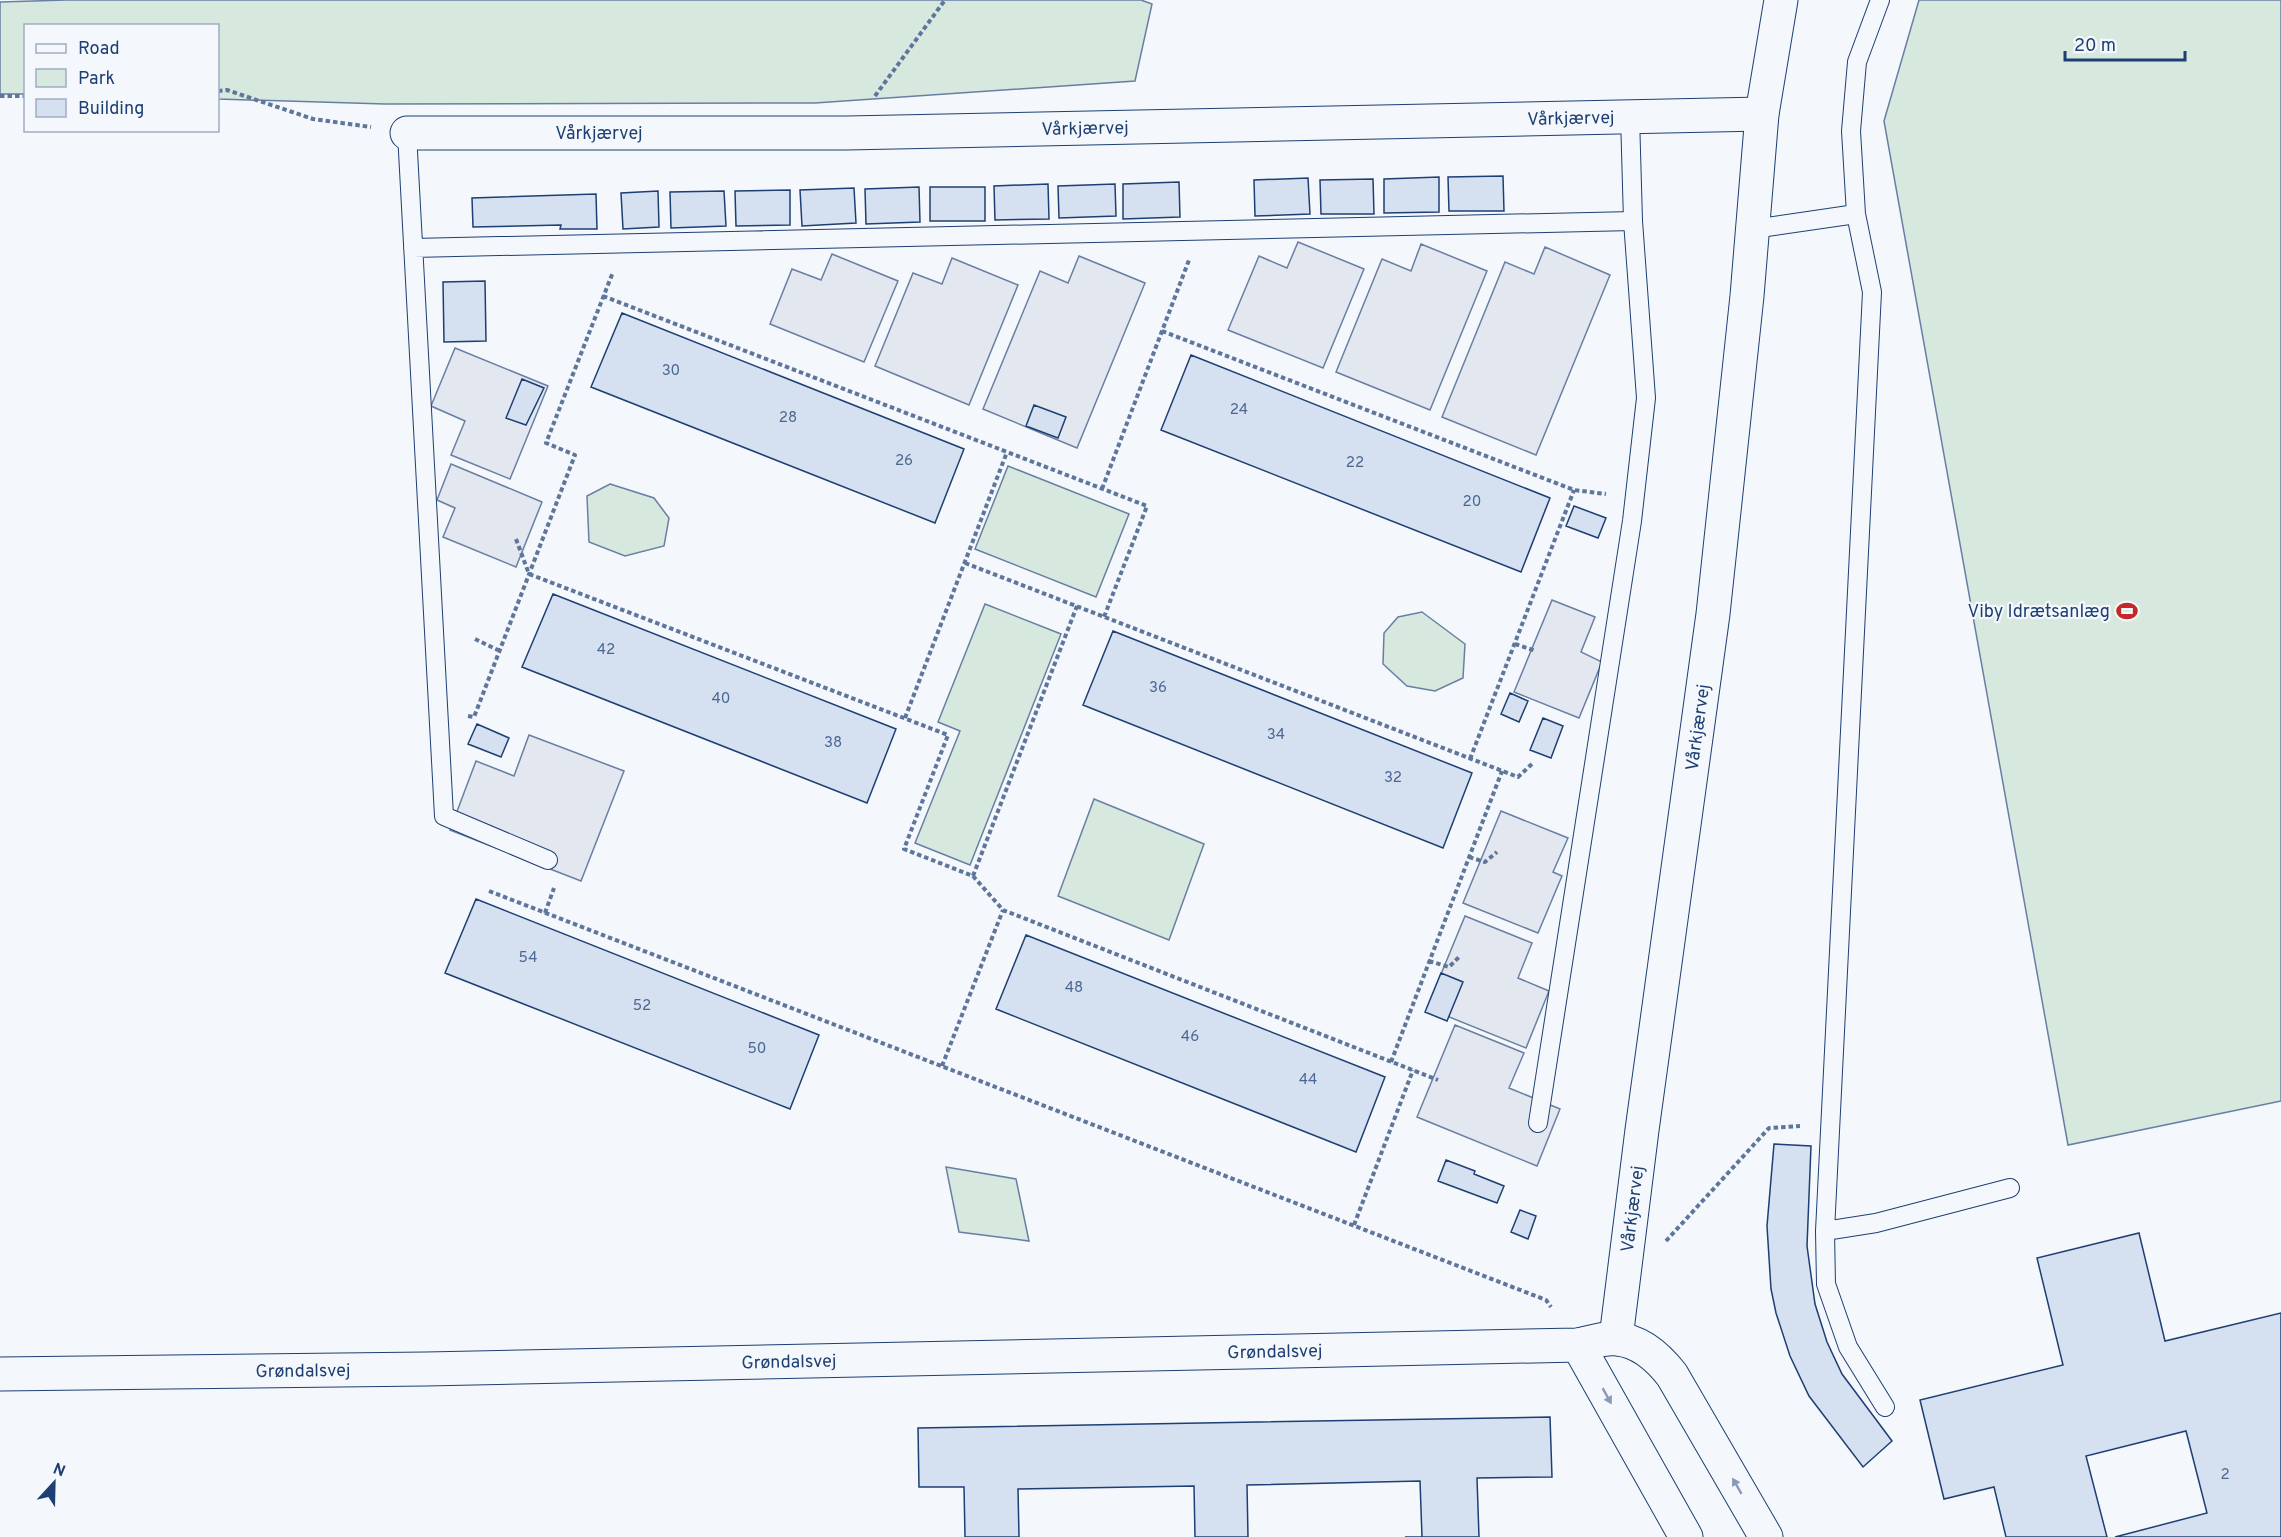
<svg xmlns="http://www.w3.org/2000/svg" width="2281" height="1537" font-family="Overpass,sans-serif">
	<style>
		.green { fill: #d7e8df; stroke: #687fa3; stroke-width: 1.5 }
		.parking { fill: #e3e8f0; stroke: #687fa3; stroke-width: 1.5 }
		.building { fill: #d5e0f0; stroke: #1d3f73; stroke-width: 1.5 }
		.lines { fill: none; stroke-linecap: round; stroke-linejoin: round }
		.service-casing { stroke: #1d3f73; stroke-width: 20 }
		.minor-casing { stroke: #1d3f73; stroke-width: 35 }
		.tertiary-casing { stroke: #1d3f73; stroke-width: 35 }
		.path { stroke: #5e769c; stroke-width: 4; stroke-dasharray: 4.5 3; stroke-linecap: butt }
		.service { stroke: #f4f7fb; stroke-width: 18 }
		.minor { stroke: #f4f7fb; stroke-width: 33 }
		.tertiary { stroke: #f4f7fb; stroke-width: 33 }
		.oneway { fill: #889bb7 }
		.labels { text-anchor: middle; stroke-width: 4.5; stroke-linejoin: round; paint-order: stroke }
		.number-label { font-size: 15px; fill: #4b6792 }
		.street-label { font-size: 18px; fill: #1d3f73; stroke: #f4f7fb }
		.poi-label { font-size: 18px; fill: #1d3f73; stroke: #f4f7fb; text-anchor: end }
	</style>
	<rect width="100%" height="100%" fill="#f4f7fb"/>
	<path class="green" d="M 66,0 L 1141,0 L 1152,4 L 1135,81 L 815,103 L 385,104 L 218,99 L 218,26 L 26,26 L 25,94 L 0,94 L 0,2 Z
		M 1919,0 L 2281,0 L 2281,1101 L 2068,1145 L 1884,121 Z
		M 1008,466 L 1129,514 L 1096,597 L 975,549 Z
		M 610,484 L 654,498 L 669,518 L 664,546 L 625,556 L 589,542 L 587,496 Z
		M 985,604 L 1061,634 L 970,865 L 915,843 L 960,731 L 938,722 Z
		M 1422,612 L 1465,644 L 1463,678 L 1435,691 L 1407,686 L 1383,664 L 1384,633 L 1398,617 Z
		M 1094,799 L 1204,844 L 1169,940 L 1058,896 Z
		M 946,1167 L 1016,1179 L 1029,1241 L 959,1232 Z"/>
	<path class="parking" d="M 1298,242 L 1364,269 L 1323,368 L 1228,330 L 1259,256 L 1287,268 Z
		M 1421,244 L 1487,271 L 1430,410 L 1336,372 L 1382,259 L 1411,271 Z
		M 1545,247 L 1610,275 L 1536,455 L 1442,417 L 1505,262 L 1534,274 Z
		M 832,254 L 898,281 L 864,362 L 770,324 L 792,269 L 821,280 Z
		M 1079,256 L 1145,283 L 1077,448 L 983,409 L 1040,271 L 1068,283 Z
		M 952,258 L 1018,285 L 969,405 L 875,366 L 913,273 L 942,284 Z
		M 455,348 L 548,386 L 510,479 L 451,455 L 465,421 L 431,406 Z
		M 451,464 L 542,502 L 516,567 L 443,537 L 455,508 L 437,500 Z
		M 1552,600 L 1595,617 L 1581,652 L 1602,662 L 1579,718 L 1514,692 Z
		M 529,735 L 624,771 L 581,881 L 450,830 L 476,761 L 514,776 Z
		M 1501,811 L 1568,838 L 1553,872 L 1562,876 L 1538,933 L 1463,903 Z
		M 1465,916 L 1532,943 L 1518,978 L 1549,991 L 1526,1048 L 1427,1008 Z
		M 1455,1025 L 1524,1053 L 1509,1088 L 1560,1109 L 1537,1166 L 1417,1117 Z"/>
	<path class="building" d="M 1503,176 L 1504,211 L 1449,211 L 1448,177 Z
		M 1439,177 L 1439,212 L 1384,213 L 1384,179 Z
		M 1308,178 L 1310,214 L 1255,216 L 1254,180 Z
		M 1373,179 L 1374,214 L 1321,214 L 1320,180 Z
		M 1179,182 L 1180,217 L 1123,219 L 1123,184 Z
		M 1048,184 L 1049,219 L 995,220 L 994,186 Z
		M 1115,184 L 1116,216 L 1059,218 L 1058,186 Z
		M 919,187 L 920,222 L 866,224 L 865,189 Z
		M 930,187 L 985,187 L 985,221 L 930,221 Z
		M 854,188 L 856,223 L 802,226 L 800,190 Z
		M 790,190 L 790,225 L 736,226 L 735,191 Z
		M 658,191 L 659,227 L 623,229 L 621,193 Z
		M 724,191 L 726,226 L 671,228 L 670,192 Z
		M 596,194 L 597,229 L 560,229 L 561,225 L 473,227 L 472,198 Z
		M 485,281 L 486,341 L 444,342 L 443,282 Z
		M 622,313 L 964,449 L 935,523 L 591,387 Z
		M 1191,355 L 1550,498 L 1521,572 L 1161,430 Z
		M 522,379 L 544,388 L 526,425 L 506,418 Z
		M 1034,405 L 1066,417 L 1058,438 L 1026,426 Z
		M 1574,506 L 1606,518 L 1598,538 L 1566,526 Z
		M 553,594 L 896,729 L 867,803 L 522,667 Z
		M 1113,631 L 1472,773 L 1443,848 L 1083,705 Z
		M 1510,693 L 1528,701 L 1519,722 L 1501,714 Z
		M 1543,718 L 1563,726 L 1551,758 L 1530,750 Z
		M 477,724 L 509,738 L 501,757 L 468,744 Z
		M 476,899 L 819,1035 L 790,1109 L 445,973 Z
		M 1026,935 L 1385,1077 L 1356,1152 L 996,1009 Z
		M 1441,973 L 1463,982 L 1447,1021 L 1425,1012 Z
		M 1774,1144 L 1811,1146 L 1807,1246 L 1815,1304 L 1827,1342 L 1842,1374 L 1892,1441 L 1863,1467 L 1809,1396 L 1790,1356 L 1776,1313 L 1771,1289 L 1767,1226 Z
		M 1446,1160 L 1475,1171 L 1474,1174 L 1504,1186 L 1497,1203 L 1438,1181 Z
		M 1520,1210 L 1536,1216 L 1528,1239 L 1511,1232 Z
		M 2139,1233 L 2165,1341 L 2281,1313 L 2281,1537 L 2115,1537 L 2207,1513 L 2186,1431 L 2086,1456 L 2107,1537 L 2006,1537 L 1994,1487 L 1944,1499 L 1920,1400 L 2063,1365 L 2037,1258 Z
		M 1550,1417 L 1552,1477 L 1477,1478 L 1479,1537 L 1405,1537 L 1422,1537 L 1420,1481 L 1247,1485 L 1248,1537 L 1195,1537 L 1194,1486 L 1018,1489 L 1019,1537 L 965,1537 L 964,1487 L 919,1487 L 918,1428 Z"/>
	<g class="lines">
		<defs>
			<path id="service" d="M 1880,0 L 1857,62 L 1851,131 L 1856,214 L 1872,292 L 1825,1231 L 1826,1284 L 1848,1347 L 1885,1407
				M 407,133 L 444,816 L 548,860
				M 1753,229 L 1856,214
				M 413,248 L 1633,221
				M 1538,1123 L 1632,521 L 1646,398 L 1633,221 L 1630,116
				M 1825,1231 L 1876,1223 L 2010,1188"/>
			<g id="minor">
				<path id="s1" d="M 407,133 L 847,133 L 1762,114"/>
				<path id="s2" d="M 1616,1338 L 1642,1130 L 1713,614 L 1747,296 L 1762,114 L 1781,0"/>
			</g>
			<g id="tertiary">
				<path d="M 1578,1345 L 1686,1537"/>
				<path id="s3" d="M 0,1374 L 426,1369 L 1578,1345 C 1590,1343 1605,1337 1617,1339 C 1640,1341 1658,1357 1672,1375 L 1766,1537"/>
			</g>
		</defs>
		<use href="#service" class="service-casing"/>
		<use href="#minor" class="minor-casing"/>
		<use href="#tertiary" class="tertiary-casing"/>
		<path class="path" d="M 218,91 L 227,90 L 313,119 L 371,127
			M 0,96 L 26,96
			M 875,96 L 945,0
			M 603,296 L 1147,506 L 1104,617
			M 1162,331 L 1574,490 L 1606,494
			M 1102,489 L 1189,260
			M 516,539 L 529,574 L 948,735 L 904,849 L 973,876 L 1077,606
			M 965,563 L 1518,777 L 1533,763
			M 475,639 L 500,651
			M 1515,644 L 1536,651
			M 468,716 L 474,717 L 575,455 L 546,443 L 613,272
			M 905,718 L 1007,452
			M 1470,759 L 1574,490
			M 1469,857 L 1485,862 L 1497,852
			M 973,876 L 1003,910 L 1438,1080
			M 489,891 L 1546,1300 L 1551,1307
			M 545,913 L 554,888
			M 1429,961 L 1449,967 L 1459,957
			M 1391,1062 L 1502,771
			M 942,1066 L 1003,910
			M 1354,1225 L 1413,1070
			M 1666,1241 L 1769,1128 L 1800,1126"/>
		<use href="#service" class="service"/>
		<use href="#minor" class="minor"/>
		<use href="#tertiary" class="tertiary"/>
	</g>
	<defs><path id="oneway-solid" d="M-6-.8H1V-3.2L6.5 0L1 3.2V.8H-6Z" transform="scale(1.5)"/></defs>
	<g class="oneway">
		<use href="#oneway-solid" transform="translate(1607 1396) rotate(61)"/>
		<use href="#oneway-solid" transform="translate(1737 1486) rotate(-120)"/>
	</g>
	<defs>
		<symbol id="stadium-bare" viewBox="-9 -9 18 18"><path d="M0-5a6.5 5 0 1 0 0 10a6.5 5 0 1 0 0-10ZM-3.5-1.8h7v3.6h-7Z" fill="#c62828" stroke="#f4f7fb" stroke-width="2.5" paint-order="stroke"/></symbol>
	</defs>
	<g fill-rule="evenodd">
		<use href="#stadium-bare" x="2112" y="596" width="30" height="30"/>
	</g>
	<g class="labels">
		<g class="number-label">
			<text x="671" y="375">30</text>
			<text x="1239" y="414">24</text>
			<text x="788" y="422">28</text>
			<text x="904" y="465">26</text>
			<text x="1355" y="467">22</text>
			<text x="1472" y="506">20</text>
			<text x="606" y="654">42</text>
			<text x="1158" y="692">36</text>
			<text x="721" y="703">40</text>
			<text x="1276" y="739">34</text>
			<text x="833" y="747">38</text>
			<text x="1393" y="782">32</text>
			<text x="528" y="962">54</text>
			<text x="1074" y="992">48</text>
			<text x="642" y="1010">52</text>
			<text x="1190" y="1041">46</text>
			<text x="757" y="1053">50</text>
			<text x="1308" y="1084">44</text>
			<text x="2225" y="1479">2</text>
		</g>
		<g class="street-label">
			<text dy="6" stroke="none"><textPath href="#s1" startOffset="1164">Vårkjærvej</textPath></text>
			<text dy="6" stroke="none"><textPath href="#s1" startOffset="678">Vårkjærvej</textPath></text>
			<text dy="6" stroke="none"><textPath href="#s1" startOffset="192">Vårkjærvej</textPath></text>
			<text dy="6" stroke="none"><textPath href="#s2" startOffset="616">Vårkjærvej</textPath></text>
			<text dy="6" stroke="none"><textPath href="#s2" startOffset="130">Vårkjærvej</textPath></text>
			<text dy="6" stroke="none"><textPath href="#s3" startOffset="1275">Grøndalsvej</textPath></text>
			<text dy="6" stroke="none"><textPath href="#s3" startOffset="789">Grøndalsvej</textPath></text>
			<text dy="6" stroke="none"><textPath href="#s3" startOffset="303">Grøndalsvej</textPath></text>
		</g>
		<g class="poi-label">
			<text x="2110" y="617">Viby Idrætsanlæg</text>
		</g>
	</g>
	<rect x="24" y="24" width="195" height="108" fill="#f4f7fb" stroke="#9eadc5" stroke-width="1.5"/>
	<rect x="36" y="44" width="30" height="9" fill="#f4f7fb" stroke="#9eadc5" stroke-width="1.5"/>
	<text x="78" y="54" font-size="18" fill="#1d3f73">Road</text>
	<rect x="36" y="69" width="30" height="18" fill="#d7e8df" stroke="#9eadc5" stroke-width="1.5"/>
	<text x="78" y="84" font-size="18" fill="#1d3f73">Park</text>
	<rect x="36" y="99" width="30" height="18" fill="#d5e0f0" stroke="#9eadc5" stroke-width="1.5"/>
	<text x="78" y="114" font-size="18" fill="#1d3f73">Building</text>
	<g transform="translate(54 1483) rotate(22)" stroke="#f4f7fb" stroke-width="4.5" paint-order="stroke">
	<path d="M0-4.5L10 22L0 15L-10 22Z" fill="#1d3f73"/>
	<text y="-9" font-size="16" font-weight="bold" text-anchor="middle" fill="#1d3f73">N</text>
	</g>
	<path d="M2065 51v9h120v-9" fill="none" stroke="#1d3f73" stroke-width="3"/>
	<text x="2074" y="51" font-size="18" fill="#1d3f73" stroke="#f4f7fb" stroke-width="4.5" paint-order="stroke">20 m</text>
</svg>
